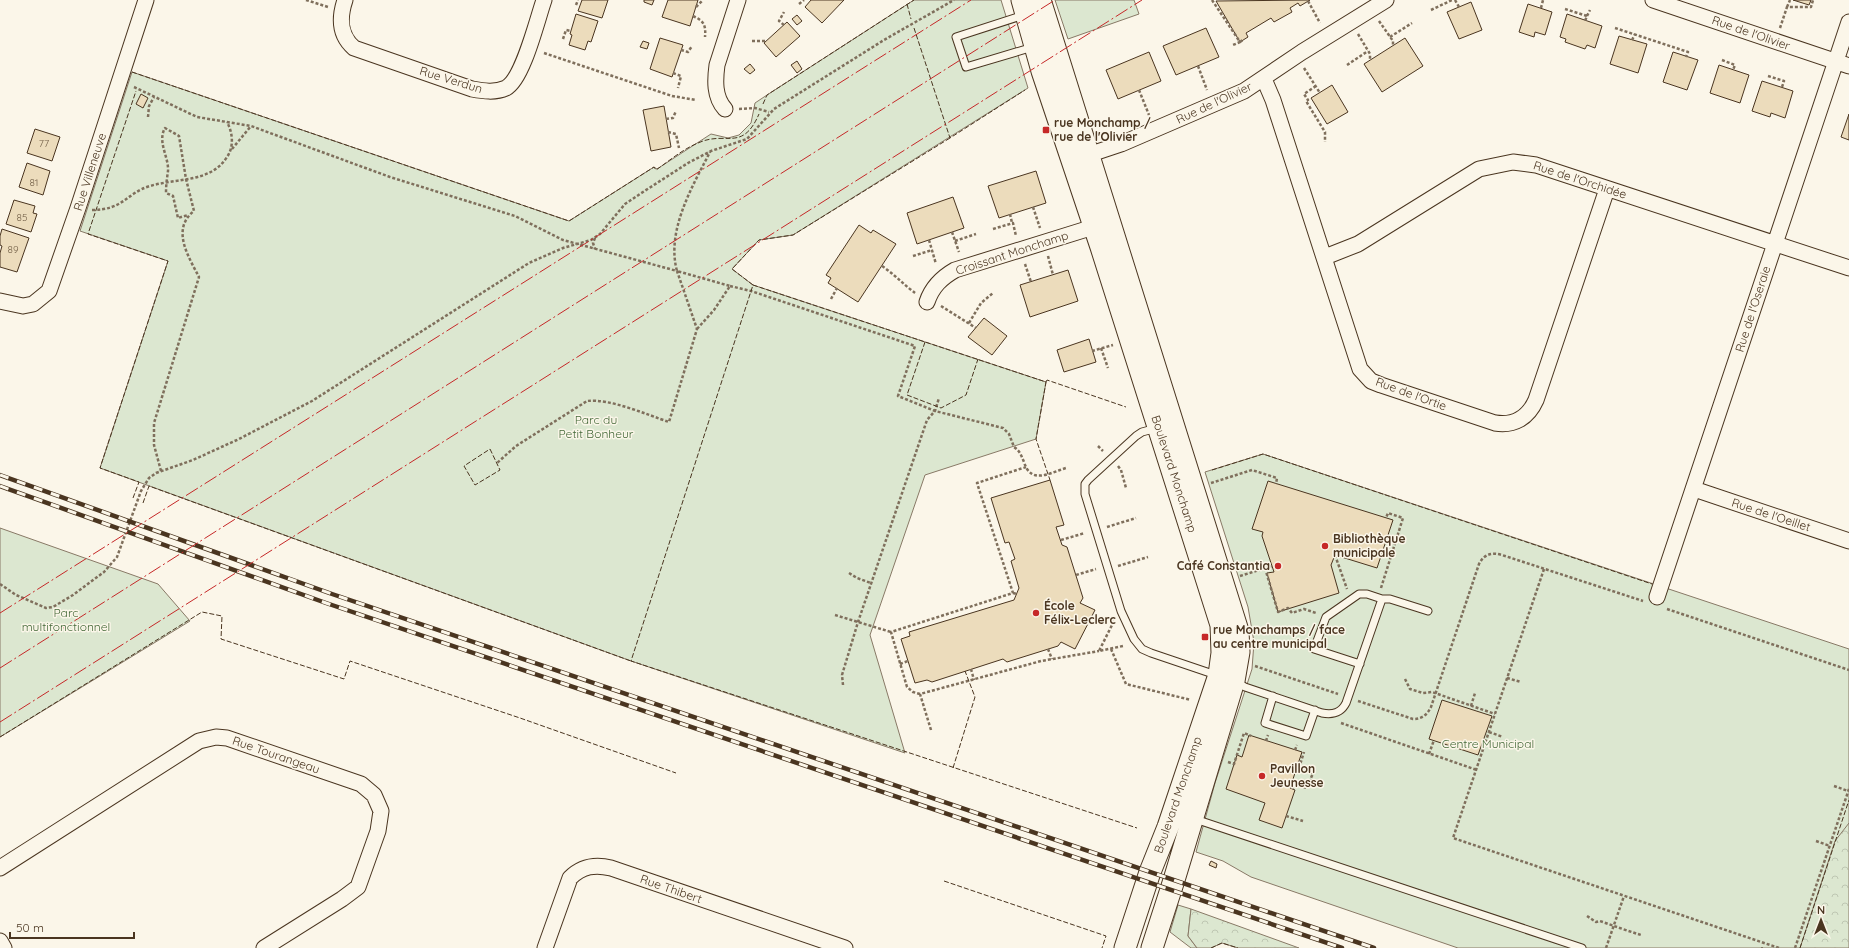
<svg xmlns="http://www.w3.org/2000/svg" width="1849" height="948" font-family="Quicksand,sans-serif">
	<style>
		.green { fill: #dce7d0; stroke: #887966 }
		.forest { fill: url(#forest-crowns); stroke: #887966 }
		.building { fill: #ecdcbc; stroke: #4a3520 }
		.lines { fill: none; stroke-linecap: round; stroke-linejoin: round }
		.lane-casing { stroke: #4a3520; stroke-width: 9 }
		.street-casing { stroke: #4a3520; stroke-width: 17 }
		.secondary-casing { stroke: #4a3520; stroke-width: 23 }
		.path { stroke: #7f6f5c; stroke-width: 2.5; stroke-dasharray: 3 2; stroke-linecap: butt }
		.lane { stroke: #fbf6e9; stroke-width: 7 }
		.street { stroke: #fbf6e9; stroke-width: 15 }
		.secondary { stroke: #fbf6e9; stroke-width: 21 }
		.rail-casing { stroke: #4a3520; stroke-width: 4.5 }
		.rail { stroke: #fbf6e9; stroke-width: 3; stroke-dasharray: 9; stroke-linecap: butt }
		.fence { stroke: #4a3520; stroke-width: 1; stroke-dasharray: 5 2; stroke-linecap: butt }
		.power { stroke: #c62828; stroke-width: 1; stroke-dasharray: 14 3 2 3; stroke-linecap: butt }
		.poi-dot { fill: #c62828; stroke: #fbf6e9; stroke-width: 1.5 }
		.labels { text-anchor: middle; stroke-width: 3; stroke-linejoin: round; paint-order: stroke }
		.number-label { font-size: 10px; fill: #725f47 }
		.street-label { font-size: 12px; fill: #4a3520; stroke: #fbf6e9 }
		.poi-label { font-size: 12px; font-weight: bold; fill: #4a3520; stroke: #fbf6e9; text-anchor: start }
		.park-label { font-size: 12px; fill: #436837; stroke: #fbf6e9 }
	</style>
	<defs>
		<pattern id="forest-crowns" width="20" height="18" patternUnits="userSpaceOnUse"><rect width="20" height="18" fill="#dce7d0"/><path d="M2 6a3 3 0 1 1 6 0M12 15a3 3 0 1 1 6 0" fill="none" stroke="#bec7b2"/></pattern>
	</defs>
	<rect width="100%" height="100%" fill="#fbf6e9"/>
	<path class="green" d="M 914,0 L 1001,0 L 1028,88 L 793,235 L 759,240 L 732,269 L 753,285 L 1046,382 L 1036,439 L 925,475 L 870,635 L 905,753 L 631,661 L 100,468 L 168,261 L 80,231 L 132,72 L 569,221 L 654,167 L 657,169 L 711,134 L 728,138 L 739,135 L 751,123 L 755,103 L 767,95 Z
		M 1055,0 L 1134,0 L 1139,14 L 1068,39 Z
		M 1263,454 L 1849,649 L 1849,948 L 1458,948 L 1251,877 L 1223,861 L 1196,852 L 1215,783 L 1252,669 L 1254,642 L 1248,607 L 1205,472 Z
		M 0,528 L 158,584 L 190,621 L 0,737 Z
		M 1178,905 L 1191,909 L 1188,936 L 1197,948 L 1191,948 L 1170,932 Z"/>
	<path class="forest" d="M 1849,823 L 1849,948 L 1800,948 L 1835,841 Z
		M 1191,909 L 1299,948 L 1238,948 L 1222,943 L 1211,948 L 1197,948 L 1188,936 Z"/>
	<path class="building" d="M 582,0 L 608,0 L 602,18 L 578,11 Z
		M 644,0 L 654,0 L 652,5 L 644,2 Z
		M 668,0 L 698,0 L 690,26 L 662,17 Z
		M 811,0 L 844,0 L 822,23 L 805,7 Z
		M 1310,0 L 1300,6 L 1298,3 L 1290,8 L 1292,12 L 1274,22 L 1271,18 L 1246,33 L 1248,37 L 1240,42 L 1216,1 Z
		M 1793,0 L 1811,0 L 1809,5 Z
		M 1471,2 L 1482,30 L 1459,39 L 1447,12 Z
		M 1528,4 L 1552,12 L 1545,35 L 1535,32 L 1534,37 L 1519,32 Z
		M 576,14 L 598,21 L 591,42 L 588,41 L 585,50 L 569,45 L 572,35 L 570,34 Z
		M 1567,14 L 1602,26 L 1595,48 L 1587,45 L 1585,49 L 1565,42 L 1566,39 L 1560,37 Z
		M 797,15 L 802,21 L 797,25 L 792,19 Z
		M 787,22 L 800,36 L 776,57 L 764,43 Z
		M 1206,28 L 1219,57 L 1176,75 L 1163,46 Z
		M 1619,36 L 1647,44 L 1638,73 L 1610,64 Z
		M 660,38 L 683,45 L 672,77 L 650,69 Z
		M 1405,38 L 1423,66 L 1382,92 L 1364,64 Z
		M 643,41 L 649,43 L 647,49 L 640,47 Z
		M 1149,52 L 1161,81 L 1118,99 L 1106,70 Z
		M 1673,52 L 1698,60 L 1687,90 L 1663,82 Z
		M 797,61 L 802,69 L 797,73 L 791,65 Z
		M 750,64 L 755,70 L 750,74 L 744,69 Z
		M 1719,65 L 1749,75 L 1740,103 L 1710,93 Z
		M 1762,81 L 1793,91 L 1785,118 L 1771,113 L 1770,117 L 1752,111 Z
		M 1332,85 L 1348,112 L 1327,124 L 1311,98 Z
		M 141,94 L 148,98 L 143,108 L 136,104 Z
		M 664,106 L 671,147 L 651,151 L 643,110 Z
		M 1849,114 L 1849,140 L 1841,137 Z
		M 35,129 L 60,137 L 52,161 L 27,153 Z
		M 27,163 L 50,171 L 43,195 L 19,187 Z
		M 1036,171 L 1046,203 L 999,218 L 988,186 Z
		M 953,197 L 964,228 L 917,244 L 907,213 Z
		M 14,200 L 35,206 L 33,213 L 37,214 L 31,232 L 6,224 Z
		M 859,225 L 871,233 L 873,230 L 896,244 L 858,302 L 828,283 L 831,278 L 826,275 Z
		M 2,229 L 29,238 L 17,272 L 0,267 L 0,253 L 2,246 L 0,245 L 0,236 Z
		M 1068,270 L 1078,301 L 1030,317 L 1020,285 Z
		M 984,318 L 1007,336 L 992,355 L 968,337 Z
		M 1089,339 L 1096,362 L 1064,372 L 1057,350 Z
		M 1050,480 L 1064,525 L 1056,527 L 1062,545 L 1067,547 L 1083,598 L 1080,603 L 1095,610 L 1075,649 L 1061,642 L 1058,646 L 1007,662 L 1003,659 L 932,682 L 927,680 L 915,683 L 901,639 L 910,636 L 909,632 L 1014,600 L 1019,588 L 1011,561 L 1015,559 L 1009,542 L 1005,543 L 991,498 Z
		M 1268,481 L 1393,520 L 1377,568 L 1335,555 L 1331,565 L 1339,593 L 1278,612 L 1267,573 L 1274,572 L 1262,536 L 1263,532 L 1252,529 Z
		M 1442,700 L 1492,716 L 1478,755 L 1429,739 Z
		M 1249,735 L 1302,752 L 1290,788 L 1295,790 L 1282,828 L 1259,820 L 1265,803 L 1226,789 L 1237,755 L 1242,757 Z
		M 1211,861 L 1217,864 L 1216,868 L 1209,865 Z"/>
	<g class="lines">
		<defs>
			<path id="lane" d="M 1024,15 L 956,37 L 966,67 L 1033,47
				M 1157,428 L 1142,432 L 1136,436 L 1088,480 L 1085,484 L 1085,494 L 1121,611 L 1134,639 L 1142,649 L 1151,653 L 1216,675
				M 1360,664 L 1314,649 L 1326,617 L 1359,594 L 1367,594 L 1382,599 L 1390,599 L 1428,611
				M 1236,682 L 1245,687 L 1322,713 C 1333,715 1341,713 1346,703 L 1382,599
				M 1273,696 L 1265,723 L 1306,736 L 1315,710
				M 1195,819 L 1582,948"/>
			<path id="street" d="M 345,0 C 339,18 339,35 354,48 L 472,89 C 483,91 495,93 506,88 C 523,79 537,20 544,0
				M 1653,0 L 1849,66
				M 1264,79 L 1273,100 L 1360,369 L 1371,381 L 1381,385 L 1495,423 C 1514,426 1528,418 1536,400 L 1607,189
				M 725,109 C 714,97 715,80 717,65 L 738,0
				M 1079,158 L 1121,144 L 1244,91 L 1302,52 L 1386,0
				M 1325,257 L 1358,244 L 1479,169 L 1513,162 L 1536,165 L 1849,268
				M 0,301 L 23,306 L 33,304 L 49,291 L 78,208 L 146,0
				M 927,302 C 932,287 941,278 955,270 L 1103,224
				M 1694,489 L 1849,541
				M 1657,597 L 1849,22
				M 0,868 L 199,741 L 216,737 L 227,738 L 361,784 L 374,795 L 381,811 L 378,831 L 358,887 L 342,899 L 264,948
				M 0,941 L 4,948
				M 545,948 L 570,878 C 582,866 595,864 611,868 L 845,948"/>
			<path id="secondary" d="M 1022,0 L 1042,71 L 1101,247 L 1221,625 L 1222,653 L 1219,675 L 1168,827 L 1150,872 L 1125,948
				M 1040,0 L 1238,631 L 1239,652 L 1234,681 L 1174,880 L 1152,948"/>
		</defs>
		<use href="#lane" class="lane-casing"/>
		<use href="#street" class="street-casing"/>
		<use href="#secondary" class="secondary-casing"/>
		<path class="path" d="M 306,0 L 328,7
			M 1212,0 L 1240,42 L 1233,45
			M 1455,0 L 1459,7
			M 1308,1 L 1320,23
			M 799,4 L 804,0
			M 576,5 L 578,0
			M 696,7 L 703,0
			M 1787,7 L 1790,0
			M 1541,8 L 1543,0
			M 1565,9 L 1587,16 L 1585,21
			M 1431,10 L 1452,0
			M 693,16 C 704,21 706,25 705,37
			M 1587,16 L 1590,10
			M 1379,21 L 1393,41 L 1393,46
			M 784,25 L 779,21 L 784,12
			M 1615,28 L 1688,52 L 1686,57
			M 1780,28 L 1787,7 L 1811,7 L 1813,0
			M 1358,34 L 1370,54 L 1370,60
			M 1390,37 L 1412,23
			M 563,39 L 566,30 L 571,31
			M 1632,40 L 1635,34
			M 752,41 L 766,41
			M 1240,42 L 1244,39
			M 681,50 L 688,52 L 692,46
			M 544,53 L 672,96 L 696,100
			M 1722,60 L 1735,65 L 1733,70
			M 1347,65 L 1368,51
			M 1198,66 L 1207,90
			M 1304,68 L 1320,93
			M 673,73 L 681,76 L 678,88
			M 1768,76 L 1784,81 L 1782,87
			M 1316,86 L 1304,94 L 1308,100 L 1306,101 L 1325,132 L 1325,142
			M 134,87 L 197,117 L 251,126 L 390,177 L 515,216 L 563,240 L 677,271 L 697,329 L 669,422 C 648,415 609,398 587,401 L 516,446 L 497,463
			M 1139,90 L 1149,115
			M 739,109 L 755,108 L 769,112
			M 148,117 L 149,106 L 154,97
			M 666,119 L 673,118 L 676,111
			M 668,132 L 676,134 L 679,148
			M 232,149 L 251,126
			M 1033,207 L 1040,228
			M 92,210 C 124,210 126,193 150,186 C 176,178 211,183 227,157 C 234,147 233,133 227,122
			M 1010,214 L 1012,223
			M 993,229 L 1013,223 L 1016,236
			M 952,232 L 959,252
			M 595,238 L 593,243 L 595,249
			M 929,240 L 936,264
			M 955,241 L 976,234
			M 913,256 L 932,250
			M 1048,256 L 1053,275
			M 1025,264 L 1031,282
			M 882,266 C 894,274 903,284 915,293
			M 730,286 L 751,291 L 915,346 L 898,396 L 935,411 L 1003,428 L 1009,434 L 1014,447 C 1020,451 1021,455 1024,462 C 1031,485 1049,473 1066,468
			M 831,299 L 837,288
			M 941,306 L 976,328
			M 969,323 L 981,303 L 993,293
			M 697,329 L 714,310 L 730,286 L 677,271 C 666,231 692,187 710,152
			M 1101,348 L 1108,368
			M 1092,351 L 1113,345
			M 1098,446 L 1103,451
			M 1118,466 L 1121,470 L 1126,488
			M 161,471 L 154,445 L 154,423 L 199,277 C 188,256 171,229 194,211 L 186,179 L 179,136 L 165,128 C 157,142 169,157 168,171 C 167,178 166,185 166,193 L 173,196 L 178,218 L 188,215
			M 1211,483 L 1252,470 L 1277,478 L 1276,484
			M 1107,527 L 1136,518
			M 1061,540 L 1085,533
			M 1335,555 L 1347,589
			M 1118,566 L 1148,557
			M 1265,568 L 1278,612 L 1288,608 L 1292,613 L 1304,609 L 1316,613
			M 1544,569 L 1453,838 L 1779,948
			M 849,573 L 857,578 L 871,583
			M 1076,575 L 1096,569
			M 1240,576 L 1272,566
			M 0,584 L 16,595 L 46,608 L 53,607 L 73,595 L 104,572 L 117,557 L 141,491 L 149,478 L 156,473 L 193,460 L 239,439 L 312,401 L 529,263 L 563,248 L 591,240 L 600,234 L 625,204 L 643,192 L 688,163 L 711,151 L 747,139 L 774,109 L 884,40 L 954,0
			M 1381,588 L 1403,518 L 1388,513 L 1386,518
			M 1013,593 L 1017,594
			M 1667,609 L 1849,670
			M 835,615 L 891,632
			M 1114,621 L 1099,651 L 1123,646
			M 1048,649 L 1052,659
			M 1111,649 L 1126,684 L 1191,700
			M 900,664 L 908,661
			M 1255,666 L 1338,694
			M 971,669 L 974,680
			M 1507,678 L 1521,682
			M 1405,679 L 1410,689 L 1423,693 L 1432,692 L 1495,714
			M 843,685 L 842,675 L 858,622 L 927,420 L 935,411 L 939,398
			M 920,694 L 913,692 L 907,687 L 891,632 L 1013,593 L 977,483 L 1026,467
			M 1358,701 L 1413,719 C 1422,719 1427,715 1431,707 L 1479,564 C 1484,554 1492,552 1502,555 L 1643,601
			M 1471,706 L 1475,693
			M 1341,723 L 1477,770
			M 931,730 L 920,694 L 1041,661 L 1099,651
			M 1489,732 L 1503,737
			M 1266,741 L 1268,735
			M 1295,750 L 1297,745
			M 1429,754 L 1434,740
			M 1228,762 L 1234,764 L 1244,733 L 1251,736
			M 1310,780 L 1317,782
			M 1834,786 L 1848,791
			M 1292,789 L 1294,784 L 1307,788 L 1313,773 L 1299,768 L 1304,752
			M 1286,816 L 1303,821
			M 1816,841 L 1830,846
			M 1587,916 L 1596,922 L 1600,921 C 1614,926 1628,931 1641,935
			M 1606,948 L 1624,896
			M 1795,948 L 1849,789"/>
		<use href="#lane" class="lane"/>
		<use href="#street" class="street"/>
		<use href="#secondary" class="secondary"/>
		<defs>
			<path id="rail" d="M 0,475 L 332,594 L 1374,948
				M 0,486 L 326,603 L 1342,948"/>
		</defs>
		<use href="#rail" class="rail-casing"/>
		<use href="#rail" class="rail"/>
		<path class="fence" d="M 907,4 L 911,19
			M 914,28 L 950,138 L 1025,90
			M 132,72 L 569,221 L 654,167 L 656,170 C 669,161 683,149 698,143 C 726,130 742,153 759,114
			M 763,104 L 767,95 L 914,0
			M 950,138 L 793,235 L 759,240 L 732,269 L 753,285 L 631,661 L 1137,828
			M 753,285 L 1046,382 L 1036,439 L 1050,480
			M 925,342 L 907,395 L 941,408 L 966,395 L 978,359
			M 1046,382 L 1047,380 L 1126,407
			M 490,449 L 500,470 L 475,485 L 464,466 Z
			M 1212,470 L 1263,454 L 1652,584
			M 133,498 L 139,482 L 100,468 L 168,261 L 88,234 L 136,91
			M 143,503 L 149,486 L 631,661
			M 0,737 L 202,612 L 222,616 L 221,639 L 344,679 L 350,661 L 520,718 L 676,773
			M 953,768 L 975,697 L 965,671
			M 944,881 L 1106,936 L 1102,948
			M 1211,948 L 1222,943 L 1238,948
			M 1761,948 L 1763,948
			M 1800,948 L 1849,800"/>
		<path class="power" d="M 0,613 L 971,0
			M 0,668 L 1055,0
			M 0,722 L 1142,0"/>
	</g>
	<g class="poi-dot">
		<rect x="1042" y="126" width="8" height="8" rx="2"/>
		<circle cx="1325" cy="546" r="4"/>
		<circle cx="1278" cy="566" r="4"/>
		<circle cx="1036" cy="613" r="4"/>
		<rect x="1201" y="633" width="8" height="8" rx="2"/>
		<circle cx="1262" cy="776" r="4"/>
	</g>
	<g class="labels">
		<g class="number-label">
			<text x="44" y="147">77</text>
			<text x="34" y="186">81</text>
			<text x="22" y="221">85</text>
			<text x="13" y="253">89</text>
		</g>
		<g class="street-label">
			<text transform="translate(1751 33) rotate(19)" y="4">Rue de l'Olivier</text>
			<text transform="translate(451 80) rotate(17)" y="4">Rue Verdun</text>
			<text transform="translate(1214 103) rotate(-25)" y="4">Rue de l'Olivier</text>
			<text transform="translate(90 172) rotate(-72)" y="4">Rue Villeneuve</text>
			<text transform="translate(1580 180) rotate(18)" y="4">Rue de l'Orchidée</text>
			<text transform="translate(1012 253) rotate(-18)" y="4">Croissant Monchamp</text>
			<text transform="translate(1753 309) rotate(-72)" y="4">Rue de l'Oseraie</text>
			<text transform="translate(1411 394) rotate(20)" y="4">Rue de l'Ortie</text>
			<text transform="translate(1174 474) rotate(72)" y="4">Boulevard Monchamp</text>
			<text transform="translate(1771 515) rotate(18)" y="4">Rue de l'Oeillet</text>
			<text transform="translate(276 755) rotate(19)" y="4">Rue Tourangeau</text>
			<text transform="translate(1178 795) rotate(-71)" y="4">Boulevard Monchamp</text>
			<text transform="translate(671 889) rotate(19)" y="4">Rue Thibert</text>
		</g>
		<g class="poi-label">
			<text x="1054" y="127">rue Monchamp /<tspan x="1054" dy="14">rue de l'Olivier</tspan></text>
			<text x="1333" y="543">Bibliothèque<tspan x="1333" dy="14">municipale</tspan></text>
			<text x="1270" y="570" text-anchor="end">Café Constantia</text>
			<text x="1044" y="610">École<tspan x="1044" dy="14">Félix-Leclerc</tspan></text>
			<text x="1213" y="634">rue Monchamps / face<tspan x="1213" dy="14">au centre municipal</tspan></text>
			<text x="1270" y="773">Pavillon<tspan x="1270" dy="14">Jeunesse</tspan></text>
		</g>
		<g class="park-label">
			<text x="596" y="424">Parc du<tspan x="596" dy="14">Petit Bonheur</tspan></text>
			<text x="66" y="617">Parc<tspan x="66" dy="14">multifonctionnel</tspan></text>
			<text x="1488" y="748">Centre Municipal</text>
		</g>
	</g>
	<g transform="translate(1821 920)" stroke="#fbf6e9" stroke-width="3" paint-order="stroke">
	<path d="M0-3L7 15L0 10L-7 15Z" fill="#4a3520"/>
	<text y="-6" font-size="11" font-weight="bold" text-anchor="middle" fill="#4a3520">N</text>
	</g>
	<path d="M10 932v6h124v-6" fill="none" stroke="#4a3520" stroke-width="2"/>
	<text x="16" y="932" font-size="12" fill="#4a3520" stroke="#fbf6e9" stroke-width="3" paint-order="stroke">50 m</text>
</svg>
